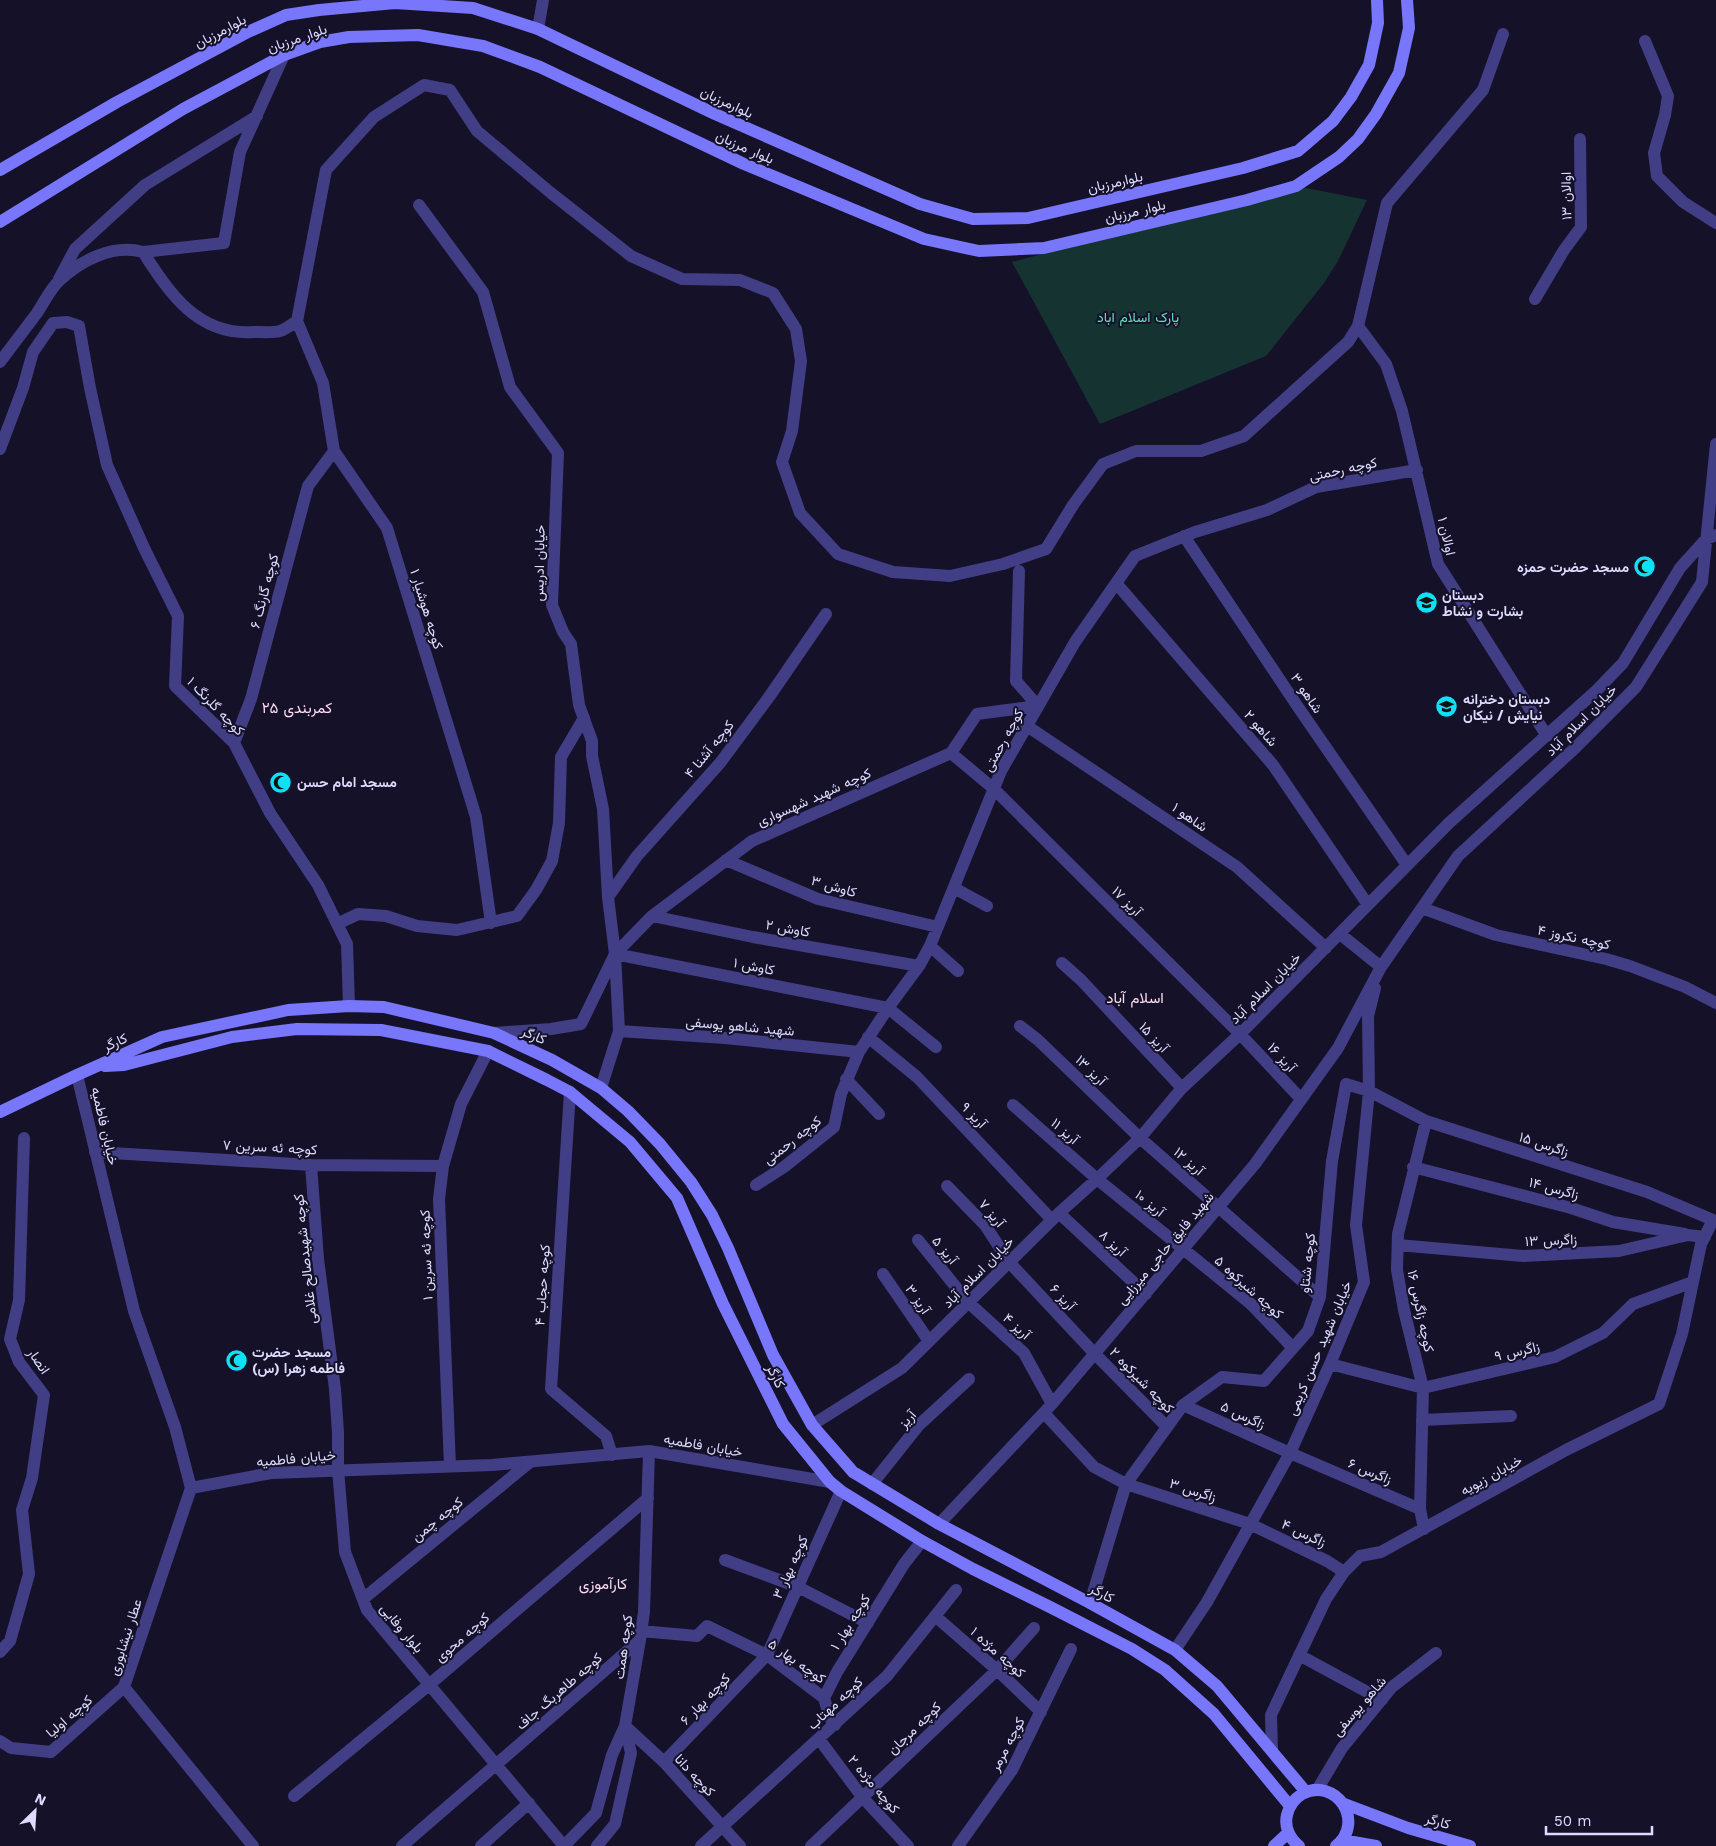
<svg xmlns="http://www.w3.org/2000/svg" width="1716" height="1846" font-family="'Work Sans',Vazirmatn,sans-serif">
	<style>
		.green { fill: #153331 }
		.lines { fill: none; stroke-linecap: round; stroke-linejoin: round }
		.minor { stroke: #413e86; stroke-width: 12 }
		.tertiary { stroke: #413e86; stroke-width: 12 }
		.secondary { stroke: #7876fa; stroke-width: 12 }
		.labels { text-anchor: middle; stroke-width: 4; stroke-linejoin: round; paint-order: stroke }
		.street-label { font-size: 14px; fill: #dedbfe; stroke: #151129 }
		.park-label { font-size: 14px; fill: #68dcbe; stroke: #151129 }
		.poi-label { font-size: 14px; font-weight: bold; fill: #dedbfe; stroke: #151129; text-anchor: start }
		.neighbourhood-label { font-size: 15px; fill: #feddf2; stroke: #151129 }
	</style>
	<rect width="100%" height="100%" fill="#151129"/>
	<path class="green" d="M 1296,186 L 1367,200 L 1338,261 L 1324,283 L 1266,356 L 1100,424 L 1012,262 Z"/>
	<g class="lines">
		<path class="minor" d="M 538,29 L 543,0
			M 1645,41 L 1668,96 L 1665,115 L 1654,153 L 1657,176 L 1683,202 L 1716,223
			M 419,205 L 483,292 L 510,387 L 558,453 L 552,605 L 563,632 L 571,644 L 579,705 L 592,741 L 592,756 L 603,809 L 608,897 L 615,954 L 619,1031 L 601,1088
			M 143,252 L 224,243 L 240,152 L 284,55
			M 59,279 L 75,249 L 145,185 L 257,116
			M 1535,299 L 1564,250 L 1581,227 L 1580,139
			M 297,321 L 323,383 L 334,451 L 387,528 L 476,817 L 491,923
			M 1358,326 L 1386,364 L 1402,411 L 1438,564 L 1547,736
			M 0,362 C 12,346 25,329 37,313 C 44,303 50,289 59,281 C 81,260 113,244 143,252 C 170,294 198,336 254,332 C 262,332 273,333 280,331 C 286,329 292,324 297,321 L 326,170 L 374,117 L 424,85 L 450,90 L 477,131 L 551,193 L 631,256 L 682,279 L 740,280 L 773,293 L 796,329 L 801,361 L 792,431 L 782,462 L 800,513 L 838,554 L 893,572 L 950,576 L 1003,564 L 1046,549 L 1073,505 L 1103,464 L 1136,451 L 1201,451 L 1244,436 L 1348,342 L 1358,326 L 1387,203 L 1483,90 L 1503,34
			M 0,449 L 23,388 L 33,352 L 53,323 L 67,322 L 79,326 L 90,388 L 107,465 L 145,550 L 178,616 L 175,686 L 234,743 L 270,813 L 318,885 L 347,944 L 349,1006
			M 1184,536 L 1298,707 L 1407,865
			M 1019,571 L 1016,681 L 1038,706
			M 1116,583 L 1273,765 L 1368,905
			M 1027,726 L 1237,867 L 1326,948
			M 234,743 L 251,699 L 308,486 L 334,451
			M 951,753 L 994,789 L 1240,1034 L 1301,1099
			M 726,860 L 818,899 L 938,927
			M 954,888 L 987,906
			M 608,897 L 637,856 L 720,763 L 769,697 L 826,614
			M 1422,908 L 1496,935 L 1606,959 L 1630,966 L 1685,987 L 1716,1003
			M 652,916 L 753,937 L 919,966
			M 337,924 L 358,914 L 386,916 L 417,926 L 457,930 L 517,916 L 536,890 L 552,861 L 559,823 L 561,757 L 584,718
			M 1340,934 L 1381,967
			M 930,946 L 958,971
			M 615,954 L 888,1008 L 936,1047
			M 1062,963 L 1081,980 L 1182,1088
			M 1020,1026 L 1038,1040 L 1140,1138 L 1320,1297
			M 619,1031 L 725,1038 L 859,1052
			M 494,1033 L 551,1029 L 581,1024 L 615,954 L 652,916 L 752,841 L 951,753 L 977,714 L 1038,706
			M 868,1037 L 917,1077 L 1052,1220
			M 846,1079 L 879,1114
			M 570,1092 L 551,1389 L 606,1436 L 612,1455
			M 1013,1105 L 1097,1179 L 1251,1304 L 1293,1348
			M 95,1152 L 311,1165 L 443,1166
			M 311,1165 L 318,1259 L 335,1389 L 338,1433 L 338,1470 L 345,1552 L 367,1610 L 564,1846
			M 1413,1167 L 1571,1208 L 1613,1222 L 1685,1234
			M 756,1185 L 784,1167 L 834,1127 L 841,1094 L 859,1052 L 888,1008 L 919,966 L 930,946 L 1001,771 L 1075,642 L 1135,556 L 1195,532 L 1267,510 L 1316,487 L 1417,470
			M 947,1186 L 985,1225 L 1009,1262 L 1095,1354 L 1167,1427
			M 1059,1213 L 1146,1294
			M 918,1240 L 968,1302 L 1024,1353 L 1052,1404
			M 1398,1245 L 1523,1256 L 1619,1251 L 1688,1235 L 1705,1237
			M 883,1274 L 929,1341
			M 1330,1364 L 1423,1388 L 1555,1357 L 1603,1333 L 1633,1304 L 1693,1282
			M 1183,1405 L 1290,1453 L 1420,1509 L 1424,1529
			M 1044,1413 L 1094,1467 L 1126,1484 L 1250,1524 L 1327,1561 L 1344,1572
			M 1422,1420 L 1511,1416
			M 812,1425 L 902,1368 L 1059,1213 L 1097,1179 L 1140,1138 L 1182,1088 L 1240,1034 L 1449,823 L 1597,690 L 1623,663 L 1680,568 L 1706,539 L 1716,535
			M 450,1466 L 439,1199 L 443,1166 L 461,1104 L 488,1051
			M 872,1484 L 919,1425 L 969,1379
			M 1420,1509 L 1423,1388 L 1404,1310 L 1397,1270 L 1398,1234 L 1426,1121
			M 939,1524 L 1052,1404 L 1255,1164 L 1338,1048 L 1381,967 L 1458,856 L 1575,748 L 1636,687 L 1702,582 L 1716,444
			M 725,1560 L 798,1587 L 868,1623
			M 363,1599 L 530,1462
			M 1090,1603 L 1126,1484 L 1183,1405 L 1222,1377 L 1264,1381 L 1308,1331 L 1320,1297 L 1332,1161 L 1346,1084 L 1369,1091 L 1426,1121 L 1647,1192 L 1713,1220 L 1701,1244 L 1682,1334 L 1659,1404 L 1566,1450 L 1381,1552 L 1360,1556 L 1344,1572 L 1326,1599 L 1271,1715 L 1272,1750
			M 935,1616 L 997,1670 L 1041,1712
			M 641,1631 L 697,1636 L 707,1626 L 767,1655 L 824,1698
			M 1175,1650 L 1207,1602 L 1290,1453 L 1330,1364 L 1364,1282 L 1356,1225 L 1369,1091 L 1368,1016 L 1375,988
			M 0,1652 L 10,1641 L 29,1574 L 22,1510 L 32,1478 L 44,1395 L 19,1362 L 10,1339 L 19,1300 L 24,1138
			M 1299,1655 L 1382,1700
			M 835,1725 L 830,1718 L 824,1698 L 837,1672 L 904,1564 L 922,1541
			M 625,1726 L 664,1762 L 740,1846
			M 819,1739 L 863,1798 L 908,1846
			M 0,1741 L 11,1748 L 51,1752 L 124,1687
			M 664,1762 L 767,1655 L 841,1491
			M 1317,1790 L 1342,1748 L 1392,1687 L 1436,1653
			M 294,1796 L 430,1684 L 648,1498
			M 402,1846 L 640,1640
			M 481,1846 L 529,1803
			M 564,1846 L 596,1813 L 612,1755 L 625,1726 L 640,1640 L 644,1612 L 649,1451
			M 597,1846 L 615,1824 L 631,1753 L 625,1726
			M 701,1846 L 887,1676 L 956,1590
			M 811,1846 L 997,1670 L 1034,1628
			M 958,1846 L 1012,1770 L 1071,1649"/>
		<path class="tertiary" d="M 77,1075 L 134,1311 L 175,1427 L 191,1488
			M 191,1488 L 271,1473 L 492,1465 L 649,1451 L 830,1482
			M 191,1488 L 124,1687 L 253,1846"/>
		<path class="secondary" d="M 0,170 L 117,102 L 248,32 L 286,15 L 319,10 L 395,3 L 473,8 L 538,29 L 715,114 L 920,204 L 973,219 L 1028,218 L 1243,168 L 1298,151 L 1333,121 L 1351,97 L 1369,65 L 1378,23 L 1377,0
			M 0,222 L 183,109 L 284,55 L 320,42 L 349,37 L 418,35 L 483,46 L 540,67 L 744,164 L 924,239 L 979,251 L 1044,248 L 1247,200 L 1296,186 L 1339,157 L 1358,139 L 1376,114 L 1399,73 L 1409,28 L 1407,0
			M 105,1066 L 124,1065 L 232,1037 L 297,1029 L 381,1030 L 488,1051 L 547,1080 L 570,1092 L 630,1142 L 677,1198 L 723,1304 L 783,1424 L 830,1482 L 841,1491 L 922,1541 L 973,1569 L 1050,1607 L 1132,1649 L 1165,1670 L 1214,1714 L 1290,1806
			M 0,1112 L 77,1075 L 162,1037 L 288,1010 L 349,1006 L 384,1007 L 494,1033 L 552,1060 L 601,1088 L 628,1111 L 660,1144 L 691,1182 L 712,1215 L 728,1248 L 773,1355 L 812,1425 L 853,1472 L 939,1524 L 1090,1603 L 1175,1650 L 1217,1686 L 1306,1792
			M 1342,1803 L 1408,1828 L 1470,1846
			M 1342,1840 L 1376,1846
			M 1274,1846 L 1288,1833
			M 1299,1846 C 1290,1839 1284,1827 1287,1815 C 1289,1806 1294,1799 1302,1794 C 1336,1776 1366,1822 1336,1846"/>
	</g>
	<defs>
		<symbol id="mosque-disc" viewBox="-11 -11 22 22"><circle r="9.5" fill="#0ee1f6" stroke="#151129"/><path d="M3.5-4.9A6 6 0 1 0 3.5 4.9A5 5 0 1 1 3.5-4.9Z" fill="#111"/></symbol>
		<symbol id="school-disc" viewBox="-11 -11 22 22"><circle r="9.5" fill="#0ee1f6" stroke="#151129"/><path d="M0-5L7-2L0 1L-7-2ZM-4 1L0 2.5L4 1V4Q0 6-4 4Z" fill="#111"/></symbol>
	</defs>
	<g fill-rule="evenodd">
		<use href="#mosque-disc" x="1632" y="554" width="25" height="25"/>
		<use href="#school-disc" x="1414" y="590" width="25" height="25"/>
		<use href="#school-disc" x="1434" y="694" width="25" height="25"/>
		<use href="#mosque-disc" x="268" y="770" width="25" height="25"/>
		<use href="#mosque-disc" x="224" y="1348" width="25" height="25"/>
	</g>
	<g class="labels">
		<g class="street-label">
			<text transform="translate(220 31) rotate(-28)" y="5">بلوارمرزبان</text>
			<text transform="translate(297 38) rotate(-19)" y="5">بلوار مرزبان</text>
			<text transform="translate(727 102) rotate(25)" y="5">بلوارمرزبان</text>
			<text transform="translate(745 147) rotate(24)" y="5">بلوار مرزبان</text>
			<text transform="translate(1115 182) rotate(-13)" y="5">بلوارمرزبان</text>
			<text transform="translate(1566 196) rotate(-91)" y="5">اوالان ۱۳</text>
			<text transform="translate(1135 211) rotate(-13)" y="5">بلوار مرزبان</text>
			<text transform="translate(1343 469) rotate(-12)" y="5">کوچه رحمتی</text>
			<text transform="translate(1447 536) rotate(77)" y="5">اوالان ۱</text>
			<text transform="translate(539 563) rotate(-89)" y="5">خیابان ادریس</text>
			<text transform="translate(264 591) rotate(-75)" y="5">کوچه گارنگ ۶</text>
			<text transform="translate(427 609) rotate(73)" y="5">کوچه هوشیار ۱</text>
			<text transform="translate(1307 693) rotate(56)" y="5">شاهو ۳</text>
			<text transform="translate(216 706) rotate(46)" y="5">کوچه گلرنگ ۱</text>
			<text transform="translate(1581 720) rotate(-45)" y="5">خیابان اسلام آباد</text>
			<text transform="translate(1261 728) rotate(49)" y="5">شاهو ۲</text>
			<text transform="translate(1003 740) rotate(-61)" y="5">کوچه رحمتی</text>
			<text transform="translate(709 749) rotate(-51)" y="5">کوچه آشنا ۴</text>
			<text transform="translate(814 797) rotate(-24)" y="5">کوچه شهید شهسواری</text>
			<text transform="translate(1190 817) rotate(35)" y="5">شاهو ۱</text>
			<text transform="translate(834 886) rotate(16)" y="5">کاوش ۳</text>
			<text transform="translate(1127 901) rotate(45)" y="5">آریز ۱۷</text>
			<text transform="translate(788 928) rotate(10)" y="5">کاوش ۲</text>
			<text transform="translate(1574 937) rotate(12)" y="5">کوچه نکروز ۴</text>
			<text transform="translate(754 966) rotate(11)" y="5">کاوش ۱</text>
			<text transform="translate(1265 988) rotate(-45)" y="5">خیابان اسلام آباد</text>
			<text transform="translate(740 1026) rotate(5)" y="5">شهید شاهو یوسفی</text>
			<text transform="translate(534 1035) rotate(24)" y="5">کارگر</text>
			<text transform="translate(1154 1037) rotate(47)" y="5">آریز ۱۵</text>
			<text transform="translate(115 1042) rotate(-24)" y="5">کارگر</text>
			<text transform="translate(1282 1057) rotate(47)" y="5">آریز ۱۶</text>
			<text transform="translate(1091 1070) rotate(44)" y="5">آریز ۱۳</text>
			<text transform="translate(974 1115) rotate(46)" y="5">آریز ۹</text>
			<text transform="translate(105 1126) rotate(77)" y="5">خیابان فاطمیه</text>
			<text transform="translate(1065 1131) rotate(41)" y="5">آریز ۱۱</text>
			<text transform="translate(792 1140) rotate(-38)" y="5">کوچه رحمتی</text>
			<text transform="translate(1544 1144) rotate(18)" y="5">زاگرس ۱۵</text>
			<text transform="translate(270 1147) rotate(3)" y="5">کوچه ئه سرین ۷</text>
			<text transform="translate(1189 1161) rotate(41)" y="5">آریز ۱۲</text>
			<text transform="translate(1554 1188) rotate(15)" y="5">زاگرس ۱۴</text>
			<text transform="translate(1150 1203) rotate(39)" y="5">آریز ۱۰</text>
			<text transform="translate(992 1213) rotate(50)" y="5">آریز ۷</text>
			<text transform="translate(1551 1240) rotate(-2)" y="5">زاگرس ۱۳</text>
			<text transform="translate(1113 1243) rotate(43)" y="5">آریز ۸</text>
			<text transform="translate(1165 1248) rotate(-50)" y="5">شهید فایق حاجی میرزایی</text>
			<text transform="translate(945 1250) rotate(51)" y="5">آریز ۵</text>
			<text transform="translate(426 1255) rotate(-92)" y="5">کوچه ئه سرین ۱</text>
			<text transform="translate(305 1259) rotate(-96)" y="5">کوچه شهیدصالح غلامی</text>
			<text transform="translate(1307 1263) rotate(-84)" y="5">کوچه شتاو</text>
			<text transform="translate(978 1272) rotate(-45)" y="5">خیابان اسلام آباد</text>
			<text transform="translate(542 1285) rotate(-86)" y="5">کوچه حجاب ۴</text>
			<text transform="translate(1249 1287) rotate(42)" y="5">کوچه شیرکوه ۵</text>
			<text transform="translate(1063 1297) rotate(47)" y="5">آریز ۶</text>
			<text transform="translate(918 1299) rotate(55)" y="5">آریز ۳</text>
			<text transform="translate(1421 1311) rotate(78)" y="5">کوچه زاگرس ۱۶</text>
			<text transform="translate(1017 1326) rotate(42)" y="5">آریز ۴</text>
			<text transform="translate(1319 1348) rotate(-67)" y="5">خیابان شهید حسن کریمی</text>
			<text transform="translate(1517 1351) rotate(-13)" y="5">زاگرس ۹</text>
			<text transform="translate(39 1361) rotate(56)" y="5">انصار</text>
			<text transform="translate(776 1376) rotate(64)" y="5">کارگر</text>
			<text transform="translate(1142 1380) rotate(46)" y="5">کوچه شیرکوه ۲</text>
			<text transform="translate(1243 1415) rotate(25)" y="5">زاگرس ۵</text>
			<text transform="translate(907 1419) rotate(-48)" y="5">آریز</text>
			<text transform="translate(703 1445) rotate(10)" y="5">خیابان فاطمیه</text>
			<text transform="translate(296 1458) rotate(-5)" y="5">خیابان فاطمیه</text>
			<text transform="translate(1370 1471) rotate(23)" y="5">زاگرس ۶</text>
			<text transform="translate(1491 1475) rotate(-29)" y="5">خیابان زیویه</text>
			<text transform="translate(1193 1490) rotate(18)" y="5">زاگرس ۳</text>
			<text transform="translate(437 1519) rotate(-39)" y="5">کوچه چمن</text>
			<text transform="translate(1304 1533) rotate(25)" y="5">زاگرس ۴</text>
			<text transform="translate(790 1567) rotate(-66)" y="5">کوچه بهار ۳</text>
			<text transform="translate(1102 1593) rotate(28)" y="5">کارگر</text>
			<text transform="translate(850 1622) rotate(-58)" y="5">کوچه بهار ۱</text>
			<text transform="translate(402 1628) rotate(50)" y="5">بلوار وفایی</text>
			<text transform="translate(125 1637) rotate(-72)" y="5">عطار نیشابوری</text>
			<text transform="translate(462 1637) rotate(-41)" y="5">کوچه محوی</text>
			<text transform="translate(623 1647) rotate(-82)" y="5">کوچه همت</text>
			<text transform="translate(998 1652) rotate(42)" y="5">کوچه مژده ۱</text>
			<text transform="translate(797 1661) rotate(35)" y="5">کوچه بهار ۵</text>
			<text transform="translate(559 1691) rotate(-41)" y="5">کوچه طاهربگ جاف</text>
			<text transform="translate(705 1699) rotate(-46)" y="5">کوچه بهار ۶</text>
			<text transform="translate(835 1703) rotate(-43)" y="5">کوچه مهتاب</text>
			<text transform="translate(1359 1706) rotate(-49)" y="5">شاهو یوسفی</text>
			<text transform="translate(69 1716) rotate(-41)" y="5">کوچه اولیا</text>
			<text transform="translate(914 1728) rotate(-44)" y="5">کوچه مرجان</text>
			<text transform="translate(1007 1744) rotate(-62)" y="5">کوچه مرمر</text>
			<text transform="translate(695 1775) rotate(47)" y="5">کوچه دانا</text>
			<text transform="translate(874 1784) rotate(50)" y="5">کوچه مژده ۲</text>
			<text transform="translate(1438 1821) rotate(16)" y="5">کارگر</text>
		</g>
		<g class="park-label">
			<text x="1138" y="322">پارک اسلام اباد</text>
		</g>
		<g class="poi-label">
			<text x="1629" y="572" text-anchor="end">مسجد حضرت حمزه</text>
			<text x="1442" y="600">دبستان<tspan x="1442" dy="16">بشارت و نشاط</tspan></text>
			<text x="1463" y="704">دبستان دخترانه<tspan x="1463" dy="16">نیایش / نیکان</tspan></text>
			<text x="297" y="787">مسجد امام حسن</text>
			<text x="252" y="1357">مسجد حضرت<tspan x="252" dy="16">فاطمه زهرا (س)</tspan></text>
		</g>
		<g class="neighbourhood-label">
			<text x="297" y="713">کمربندی ۲۵</text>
			<text x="1135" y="1003">اسلام آباد</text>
			<text x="603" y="1589">کارآموزی</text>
		</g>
	</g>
	<g transform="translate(35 1811) rotate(25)" stroke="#151129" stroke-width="4" paint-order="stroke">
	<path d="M0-4L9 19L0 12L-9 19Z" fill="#dedbfe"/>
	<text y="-8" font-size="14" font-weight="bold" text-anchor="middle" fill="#dedbfe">N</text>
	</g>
	<path d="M1546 1826v8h106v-8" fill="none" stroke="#dedbfe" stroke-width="2.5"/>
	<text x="1554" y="1826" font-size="15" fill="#dedbfe" stroke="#151129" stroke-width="4" paint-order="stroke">50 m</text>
</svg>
